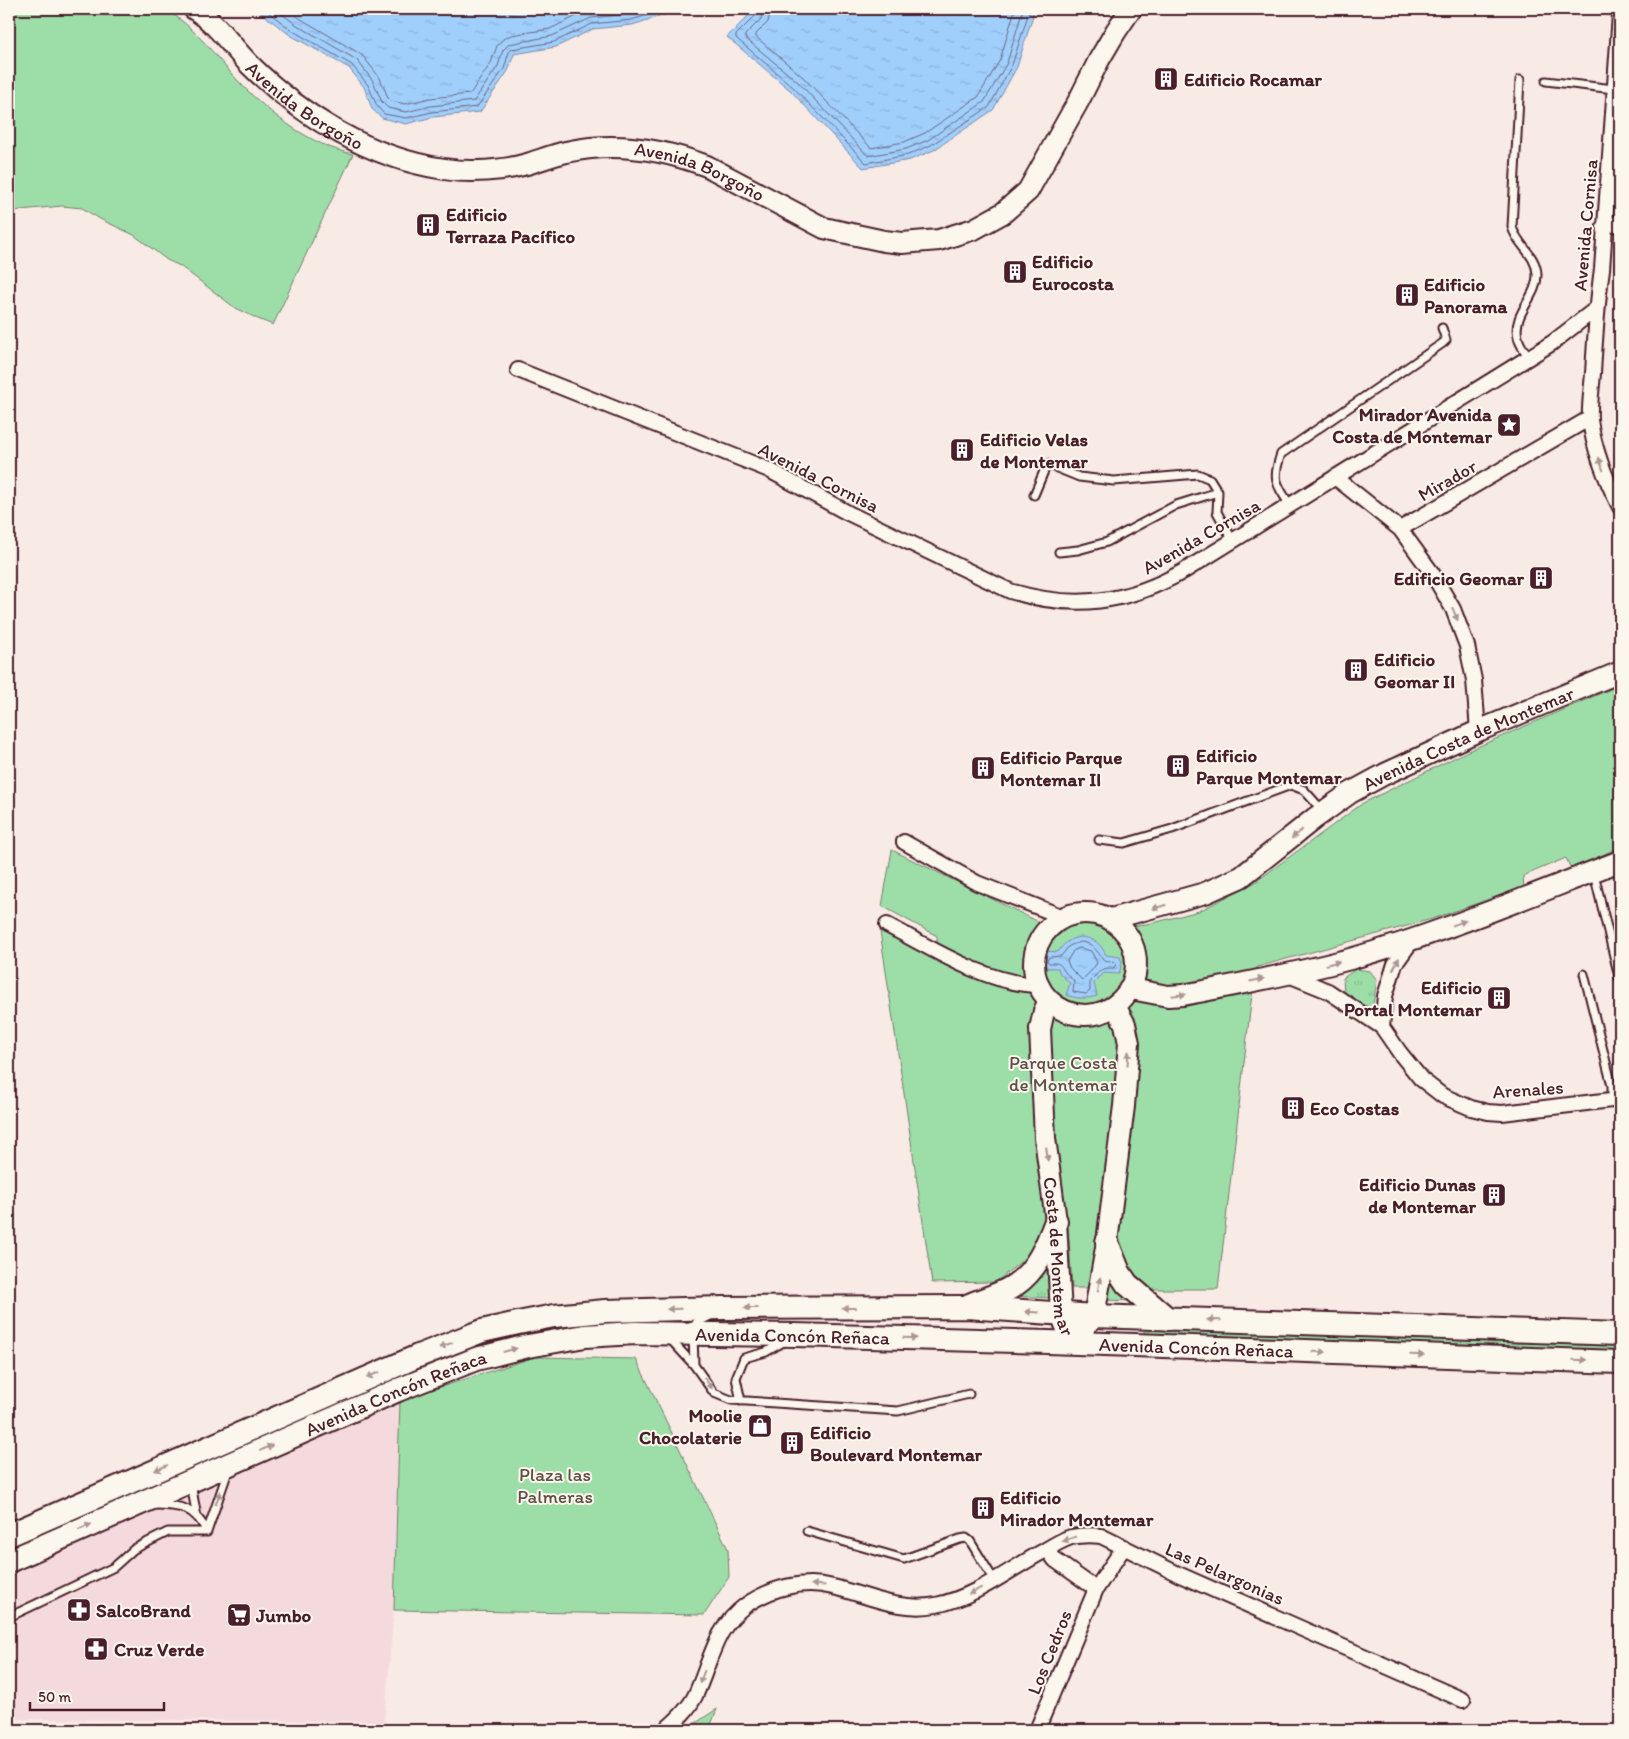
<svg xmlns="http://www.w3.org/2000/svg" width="1629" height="1739" font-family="Itim,sans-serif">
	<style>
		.built { fill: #f4dadd }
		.grass { fill: url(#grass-tufts); stroke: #747e6a }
		.green { fill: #9ddea8; stroke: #747e6a }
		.water { fill: url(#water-ripples); stroke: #7e89a8 }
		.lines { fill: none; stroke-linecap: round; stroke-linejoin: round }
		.shore { stroke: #6c657f; stroke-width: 1 }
		.lane-casing { stroke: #4a1f2b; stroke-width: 11 }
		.street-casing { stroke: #4a1f2b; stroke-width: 18 }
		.secondary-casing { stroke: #4a1f2b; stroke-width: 24 }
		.primary-casing { stroke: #4a1f2b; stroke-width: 26 }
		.lane { stroke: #fbf7ec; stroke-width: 7 }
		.street { stroke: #fbf7ec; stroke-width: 14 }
		.secondary { stroke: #fbf7ec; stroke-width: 20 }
		.primary { stroke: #fbf7ec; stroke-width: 22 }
		.oneway { fill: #ab9695 }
		.labels { text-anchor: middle; stroke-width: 4; stroke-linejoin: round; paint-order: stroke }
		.poi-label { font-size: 19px; font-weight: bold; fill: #4a1f2b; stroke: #fbf7ec; text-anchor: start }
		.street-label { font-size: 19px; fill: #4a1f2b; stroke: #fbf7ec }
		.park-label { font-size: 19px; fill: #5f4f4a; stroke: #fbf7ec }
	</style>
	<defs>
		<pattern id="grass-tufts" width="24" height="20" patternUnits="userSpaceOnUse" patternTransform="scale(1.25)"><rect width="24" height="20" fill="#9ddea8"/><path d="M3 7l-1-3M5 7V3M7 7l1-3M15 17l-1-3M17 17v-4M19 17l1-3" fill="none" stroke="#89be91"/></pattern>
		<pattern id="water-ripples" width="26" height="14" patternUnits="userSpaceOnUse" patternTransform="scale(1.25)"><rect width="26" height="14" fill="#a0cffc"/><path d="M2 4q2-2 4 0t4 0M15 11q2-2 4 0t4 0" fill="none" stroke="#8bb1d8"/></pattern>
	</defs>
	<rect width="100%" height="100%" fill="#f8eae5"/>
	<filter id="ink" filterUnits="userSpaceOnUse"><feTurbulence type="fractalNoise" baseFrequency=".02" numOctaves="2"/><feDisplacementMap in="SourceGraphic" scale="10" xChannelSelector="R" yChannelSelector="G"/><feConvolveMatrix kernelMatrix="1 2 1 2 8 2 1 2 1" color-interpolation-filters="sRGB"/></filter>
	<g filter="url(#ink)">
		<path class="built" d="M 400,1400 L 394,1610 L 384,1724 L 374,1721 L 9,1719 L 9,1576 Z"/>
		<path class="grass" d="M 1356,969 L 1370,971 L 1377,980 L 1372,1011 L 1344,993 L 1343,978 Z
			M 1052,1258 L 1053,1298 L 1012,1296 Z
			M 1106,1265 L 1136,1301 L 1100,1300 Z
			M 680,1318 L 680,1325 L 447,1361 L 476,1344 L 518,1332 L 609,1319 Z
			M 1144,1327 L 1620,1344 L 1620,1353 L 1144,1335 Z"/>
		<path class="green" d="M 9,9 L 165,9 C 196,27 216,58 241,84 C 270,114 311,146 353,154 L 273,325 L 258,319 L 234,307 L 180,266 L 167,260 L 134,235 L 100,219 L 82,208 L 62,206 L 20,210 L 9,213 Z
			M 1620,685 L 1620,847 L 1571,869 L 1566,858 L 1523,876 L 1524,887 L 1432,919 L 1257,967 L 1251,1002 L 1218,1289 L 1152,1289 L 1096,1247 L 1089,1288 L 1072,1288 L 1068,1223 L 996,1282 L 932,1283 L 880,931 L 937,955 L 937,936 L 882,906 L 892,850 L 1041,923 L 1089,918 L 1111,929 L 1153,923 L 1199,911 L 1254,883 L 1363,803 L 1468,751 Z
			M 535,1357 L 636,1359 L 728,1549 L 729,1577 L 704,1615 L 394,1610 L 400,1400 Z
			M 717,1709 L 709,1730 L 685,1730 Z"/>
		<path class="water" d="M 256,9 L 683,9 L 632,25 L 593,29 L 556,47 L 514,54 L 508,71 L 480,112 L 433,117 L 406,124 L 382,118 L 372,109 L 364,87 L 349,68 L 290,35 Z
			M 751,9 L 1035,9 L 1017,67 L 993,110 L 934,150 L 910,160 L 863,168 L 790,90 L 727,37 L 752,12 Z
			M 1081,937 C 1094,938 1101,944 1106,955 L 1120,957 L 1122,962 L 1119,974 L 1104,973 L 1094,983 L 1097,996 C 1086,999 1077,999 1066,995 L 1070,983 L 1060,974 L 1058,968 L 1044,968 L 1042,963 L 1044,951 L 1058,952 C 1064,943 1070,938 1081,937 Z"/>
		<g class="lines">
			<path class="shore" d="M 264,9 L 293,31 L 352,65 L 368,85 L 377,106 L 384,114 L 406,118 L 432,112 L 477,107 L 504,69 L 509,52 L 512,49 L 554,42 L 592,24 L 631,20 L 669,9
				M 275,9 L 297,25 L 357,60 L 373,81 L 382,102 L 388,108 L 406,112 L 431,106 L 474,101 L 498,66 L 503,50 L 509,44 L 552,36 L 591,18 L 630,14 L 647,9
				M 287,9 L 301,19 L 362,55 L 380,78 L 388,98 L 391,101 L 405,104 L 430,98 L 470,94 L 491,63 L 497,46 L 503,39 L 511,35 L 550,29 L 587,11 L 603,9
				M 757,9 L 756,15 L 736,35 L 736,38 L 793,87 L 866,163 L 908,155 L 931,145 L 989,107 L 1012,65 L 1030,9
				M 763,9 L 761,19 L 745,35 L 745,38 L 798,82 L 868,156 L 906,149 L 928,140 L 984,102 L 1007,63 L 1023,9
				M 771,9 L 768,22 L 756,34 L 756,37 L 803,77 L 871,148 L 904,142 L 925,133 L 978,97 L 1000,60 L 1015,9
				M 1081,942 C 1094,943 1096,951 1104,960 L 1115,962 L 1116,964 L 1114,968 C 1098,968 1101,971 1090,981 L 1090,991 L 1086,994 L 1073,992 L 1074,981 C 1071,978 1068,976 1065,972 C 1059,963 1061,963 1049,963 L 1047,961 L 1049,957 L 1061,956 L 1069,946 Z
				M 1080,948 L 1091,951 L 1097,963 L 1092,970 L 1082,980 L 1070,968 L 1067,961 L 1073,951 Z"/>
			<defs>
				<path id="lane" d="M 1520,80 L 1512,227 C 1517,245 1536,254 1537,274 C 1538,297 1512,313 1518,337 C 1519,344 1525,351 1528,357
					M 1546,81 L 1614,89
					M 1034,495 L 1047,464 L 1079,477 L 1114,481 L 1198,474 L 1210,479 L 1218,492 L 1217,512 L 1233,541
					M 1290,505 C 1276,484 1272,479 1281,454 L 1443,343 L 1446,340 L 1442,328
					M 1059,552 L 1078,550 L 1107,542 L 1176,505 L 1218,492
					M 1099,840 L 1124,843 L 1172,829 L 1291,785 L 1304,790 L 1322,810
					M 1594,874 L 1620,981
					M 1584,974 L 1612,1086 L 1612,1099
					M 670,1339 L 694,1365 L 714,1393 L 731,1400 L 898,1411 L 969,1394
					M 694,1365 L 693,1334 L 696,1323 L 710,1316
					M 741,1401 L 736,1378 L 744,1358 L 766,1352 L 785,1341
					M 191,1484 L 197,1517
					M 155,1505 C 181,1506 194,1506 207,1532
					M 807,1531 L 904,1559 L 960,1539 L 966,1538 L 970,1541 L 994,1580
					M 207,1532 L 228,1471
					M 9,1617 L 114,1567 L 134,1549 L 168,1532 L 207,1532"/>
				<path id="street" d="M 1620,14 L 1602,269 C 1597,304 1595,338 1593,373 C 1592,388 1589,405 1590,420 C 1594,450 1606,480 1620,507
					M 1604,226 L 1620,223
					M 518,370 L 769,470 L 848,513 L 1010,591 C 1073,610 1127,604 1184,571 L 1552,343 L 1597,308
					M 1335,477 L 1400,529 L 1432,573 L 1453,609 L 1467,646 L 1474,680 L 1478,731
					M 1400,529 L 1590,418
					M 904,842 L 977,883 L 1063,917
					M 887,925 C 931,948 987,984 1038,985
					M 1286,974 L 1328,991 L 1382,1027 L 1400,1053 L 1421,1079 L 1443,1096 L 1471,1108 L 1488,1112 L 1502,1113 L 1620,1099
					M 1382,1027 L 1385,996 L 1395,964 L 1413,939
					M 1047,1549 L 1055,1560 L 1096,1589
					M 665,1730 C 677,1720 688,1710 695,1696 C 711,1663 713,1629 746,1605 C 771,1588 803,1579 833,1587 C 867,1595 899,1612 936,1605 C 976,1597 1008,1570 1044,1551 C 1052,1546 1062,1540 1071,1537 C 1081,1535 1092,1535 1101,1536 L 1178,1574 L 1463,1700
					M 1037,1730 L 1096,1589 L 1124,1547"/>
				<g id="secondary">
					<path id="s1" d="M 194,9 C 217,23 232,47 250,65 C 303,117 370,158 444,169 C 469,173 503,171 527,164 C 540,160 553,155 566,152 C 614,141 662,149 707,166 L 824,228 L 884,241 L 902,243 L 939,240 L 974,229 L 1003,213 L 1028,191 L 1079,100 L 1099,60 L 1116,31 L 1131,9"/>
					<circle cx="1085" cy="964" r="51"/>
					<path id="s2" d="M 1111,919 L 1205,893 L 1241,877 L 1315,818 L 1350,793 L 1385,774 L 1478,731 L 1620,672"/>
					<path d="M 1131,989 L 1168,996 L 1183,995 C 1239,984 1295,974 1350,959 C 1442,933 1531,895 1620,861"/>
					<path id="s3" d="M 1049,1001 L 1044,1011 L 1040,1029 L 1045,1138 L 1056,1221 L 1061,1314 L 1072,1342"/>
					<path d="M 1072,1342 L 1094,1316 L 1107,1242 L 1124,1106 L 1129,1043 L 1125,1024 L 1115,1006"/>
				</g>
				<g id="primary">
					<path d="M 1107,1242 L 1119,1272 L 1127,1284 L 1168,1319"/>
					<path d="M 969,1305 C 983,1299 1003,1294 1015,1285 C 1037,1270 1047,1245 1056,1221"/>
					<path d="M 9,1535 L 418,1356 L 482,1331 L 518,1323 L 554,1316 L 605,1311 L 723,1308 L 966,1307 L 1094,1316 L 1620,1334"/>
					<path id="s4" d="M 9,1561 L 398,1390 L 476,1359 L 528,1346 L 585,1336 L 635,1333 L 795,1335 L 1048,1342 L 1620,1362"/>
				</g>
			</defs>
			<use href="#lane" class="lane-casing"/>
			<use href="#street" class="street-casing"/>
			<use href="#secondary" class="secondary-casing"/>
			<use href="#primary" class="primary-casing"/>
			<use href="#lane" class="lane"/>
			<use href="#street" class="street"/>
			<use href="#secondary" class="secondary"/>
			<use href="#primary" class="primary"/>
		</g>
		<defs><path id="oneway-solid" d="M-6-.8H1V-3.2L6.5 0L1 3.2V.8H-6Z" transform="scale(1.25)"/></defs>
		<g class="oneway">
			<use href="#oneway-solid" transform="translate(1601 464) rotate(-109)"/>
			<use href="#oneway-solid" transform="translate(1455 614) rotate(67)"/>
			<use href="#oneway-solid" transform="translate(1297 834) rotate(140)"/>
			<use href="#oneway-solid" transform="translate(1159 907) rotate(165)"/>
			<use href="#oneway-solid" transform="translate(1459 923) rotate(-20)"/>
			<use href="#oneway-solid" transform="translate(1333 963) rotate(-14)"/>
			<use href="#oneway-solid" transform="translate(1396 964) rotate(-63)"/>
			<use href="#oneway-solid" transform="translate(1257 980) rotate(-12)"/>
			<use href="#oneway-solid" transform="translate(1179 995) rotate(-6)"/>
			<use href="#oneway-solid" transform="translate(1128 1058) rotate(-86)"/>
			<use href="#oneway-solid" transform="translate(1047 1154) rotate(83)"/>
			<use href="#oneway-solid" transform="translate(1099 1284) rotate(-80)"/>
			<use href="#oneway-solid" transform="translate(751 1308) rotate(180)"/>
			<use href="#oneway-solid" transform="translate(849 1308) rotate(180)"/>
			<use href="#oneway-solid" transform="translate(674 1309) rotate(178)"/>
			<use href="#oneway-solid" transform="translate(1032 1312) rotate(-176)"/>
			<use href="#oneway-solid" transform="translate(1214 1320) rotate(-178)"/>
			<use href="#oneway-solid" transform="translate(910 1338) rotate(1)"/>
			<use href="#oneway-solid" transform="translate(446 1345) rotate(159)"/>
			<use href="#oneway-solid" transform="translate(510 1350) rotate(-15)"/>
			<use href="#oneway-solid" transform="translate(1319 1352) rotate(2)"/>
			<use href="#oneway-solid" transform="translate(1417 1355) rotate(2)"/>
			<use href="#oneway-solid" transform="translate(1580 1360) rotate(2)"/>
			<use href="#oneway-solid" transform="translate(373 1375) rotate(156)"/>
			<use href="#oneway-solid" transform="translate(708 1383) rotate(54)"/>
			<use href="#oneway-solid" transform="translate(266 1448) rotate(-24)"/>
			<use href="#oneway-solid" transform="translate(161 1468) rotate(156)"/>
			<use href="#oneway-solid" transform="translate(218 1498) rotate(-70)"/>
			<use href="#oneway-solid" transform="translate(85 1527) rotate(-24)"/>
			<use href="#oneway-solid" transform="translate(1069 1539) rotate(161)"/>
			<use href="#oneway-solid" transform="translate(818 1585) rotate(-176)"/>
			<use href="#oneway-solid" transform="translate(975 1591) rotate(152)"/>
			<use href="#oneway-solid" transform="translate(702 1677) rotate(111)"/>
		</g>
	</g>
	<defs>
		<symbol id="building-square" viewBox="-11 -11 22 22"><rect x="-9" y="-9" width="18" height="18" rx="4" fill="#4a1f2b" stroke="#fbf7ec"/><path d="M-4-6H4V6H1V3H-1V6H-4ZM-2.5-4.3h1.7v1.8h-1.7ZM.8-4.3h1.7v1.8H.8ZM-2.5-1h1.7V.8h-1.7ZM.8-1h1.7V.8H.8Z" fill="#fff"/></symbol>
		<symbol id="sight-square" viewBox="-11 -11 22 22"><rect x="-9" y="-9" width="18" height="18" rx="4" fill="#4a1f2b" stroke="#fbf7ec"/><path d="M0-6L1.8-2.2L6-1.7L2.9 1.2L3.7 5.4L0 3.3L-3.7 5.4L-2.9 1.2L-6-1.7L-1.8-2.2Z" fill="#fff"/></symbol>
		<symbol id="shop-square" viewBox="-11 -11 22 22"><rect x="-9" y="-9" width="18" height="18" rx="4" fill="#4a1f2b" stroke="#fbf7ec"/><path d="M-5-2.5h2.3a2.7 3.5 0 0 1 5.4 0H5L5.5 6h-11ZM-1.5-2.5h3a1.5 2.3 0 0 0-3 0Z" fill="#fff"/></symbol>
		<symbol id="pharmacy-square" viewBox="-11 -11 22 22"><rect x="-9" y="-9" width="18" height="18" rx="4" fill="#4a1f2b" stroke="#fbf7ec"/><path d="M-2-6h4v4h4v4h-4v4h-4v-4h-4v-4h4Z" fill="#fff"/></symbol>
		<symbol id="supermarket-square" viewBox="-11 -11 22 22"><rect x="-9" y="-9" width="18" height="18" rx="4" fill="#4a1f2b" stroke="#fbf7ec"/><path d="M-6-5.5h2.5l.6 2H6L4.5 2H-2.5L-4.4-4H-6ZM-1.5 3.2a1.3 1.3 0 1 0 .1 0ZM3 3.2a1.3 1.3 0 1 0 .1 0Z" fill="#fff"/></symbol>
	</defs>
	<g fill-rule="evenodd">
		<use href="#building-square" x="1152" y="65" width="28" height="28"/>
		<use href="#building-square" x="414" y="211" width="28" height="28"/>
		<use href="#building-square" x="1001" y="258" width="28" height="28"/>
		<use href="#building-square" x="1393" y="281" width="28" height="28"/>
		<use href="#sight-square" x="1495" y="411" width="28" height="28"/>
		<use href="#building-square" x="948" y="436" width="28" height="28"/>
		<use href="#building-square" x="1527" y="564" width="28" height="28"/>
		<use href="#building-square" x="1342" y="656" width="28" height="28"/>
		<use href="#building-square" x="1164" y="752" width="28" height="28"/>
		<use href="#building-square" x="969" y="754" width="28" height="28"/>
		<use href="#building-square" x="1485" y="984" width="28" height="28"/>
		<use href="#building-square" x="1279" y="1094" width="28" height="28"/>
		<use href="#building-square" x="1480" y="1181" width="28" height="28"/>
		<use href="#shop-square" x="746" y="1412" width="28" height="28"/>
		<use href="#building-square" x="778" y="1429" width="28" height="28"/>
		<use href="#building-square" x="969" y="1494" width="28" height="28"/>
		<use href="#pharmacy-square" x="65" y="1596" width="28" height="28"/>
		<use href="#supermarket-square" x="225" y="1601" width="28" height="28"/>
		<use href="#pharmacy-square" x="82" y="1635" width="28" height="28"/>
	</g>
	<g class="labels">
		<g class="poi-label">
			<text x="1184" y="86">Edificio Rocamar</text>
			<text x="446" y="221">Edificio<tspan x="446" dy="22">Terraza Pacífico</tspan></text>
			<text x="1032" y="268">Edificio<tspan x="1032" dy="22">Eurocosta</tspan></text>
			<text x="1424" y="291">Edificio<tspan x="1424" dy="22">Panorama</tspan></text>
			<text x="1492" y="421" text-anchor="end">Mirador Avenida<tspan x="1492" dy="22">Costa de Montemar</tspan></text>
			<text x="980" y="446">Edificio Velas<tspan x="980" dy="22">de Montemar</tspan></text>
			<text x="1524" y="585" text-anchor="end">Edificio Geomar</text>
			<text x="1374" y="666">Edificio<tspan x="1374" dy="22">Geomar II</tspan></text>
			<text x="1196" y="762">Edificio<tspan x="1196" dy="22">Parque Montemar</tspan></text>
			<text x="1000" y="764">Edificio Parque<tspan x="1000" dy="22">Montemar II</tspan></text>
			<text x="1482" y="994" text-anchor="end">Edificio<tspan x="1482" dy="22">Portal Montemar</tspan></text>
			<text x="1310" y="1115">Eco Costas</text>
			<text x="1476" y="1191" text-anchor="end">Edificio Dunas<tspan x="1476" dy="22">de Montemar</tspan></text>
			<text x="742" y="1422" text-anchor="end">Moolie<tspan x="742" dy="22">Chocolaterie</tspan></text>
			<text x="810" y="1439">Edificio<tspan x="810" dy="22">Boulevard Montemar</tspan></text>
			<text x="1000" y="1504">Edificio<tspan x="1000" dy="22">Mirador Montemar</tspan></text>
			<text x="96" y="1617">SalcoBrand</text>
			<text x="256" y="1622">Jumbo</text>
			<text x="114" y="1656">Cruz Verde</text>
		</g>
		<g class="street-label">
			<text dy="7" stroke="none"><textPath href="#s1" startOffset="148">Avenida Borgoño</textPath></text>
			<text dy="7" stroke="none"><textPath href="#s1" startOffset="566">Avenida Borgoño</textPath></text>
			<text transform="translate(1585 225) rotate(-85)" y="7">Avenida Cornisa</text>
			<text transform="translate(819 477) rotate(27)" y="7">Avenida Cornisa</text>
			<text transform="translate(1447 480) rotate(-30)" y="7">Mirador</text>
			<text transform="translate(1201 536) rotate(-30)" y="7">Avenida Cornisa</text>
			<text dy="7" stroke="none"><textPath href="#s2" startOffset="405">Avenida Costa de Montemar</textPath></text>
			<text transform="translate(1528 1089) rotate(-4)" y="7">Arenales</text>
			<text dy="7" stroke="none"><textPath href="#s3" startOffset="258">Costa de Montemar</textPath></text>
			<text dy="7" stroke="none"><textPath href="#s4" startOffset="828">Avenida Concón Reñaca</textPath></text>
			<text dy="7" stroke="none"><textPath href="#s4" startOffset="1232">Avenida Concón Reñaca</textPath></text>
			<text dy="7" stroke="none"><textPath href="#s4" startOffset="422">Avenida Concón Reñaca</textPath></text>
			<text transform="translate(1225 1573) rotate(24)" y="7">Las Pelargonias</text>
			<text transform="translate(1049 1652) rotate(-68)" y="7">Los Cedros</text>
		</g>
		<g class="park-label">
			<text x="1063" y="1069">Parque Costa<tspan x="1063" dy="22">de Montemar</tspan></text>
			<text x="555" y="1481">Plaza las<tspan x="555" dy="22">Palmeras</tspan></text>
		</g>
	</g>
	<rect width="1629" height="1739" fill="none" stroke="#fbf7ec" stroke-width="30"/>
	<rect x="15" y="15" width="1599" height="1709" fill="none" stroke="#4a1f2b" stroke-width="2" filter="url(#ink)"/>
	<path d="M30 1702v8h134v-8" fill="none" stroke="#4a1f2b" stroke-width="2.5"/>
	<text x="38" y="1702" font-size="15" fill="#4a1f2b" stroke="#fbf7ec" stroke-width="4" paint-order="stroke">50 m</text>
</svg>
